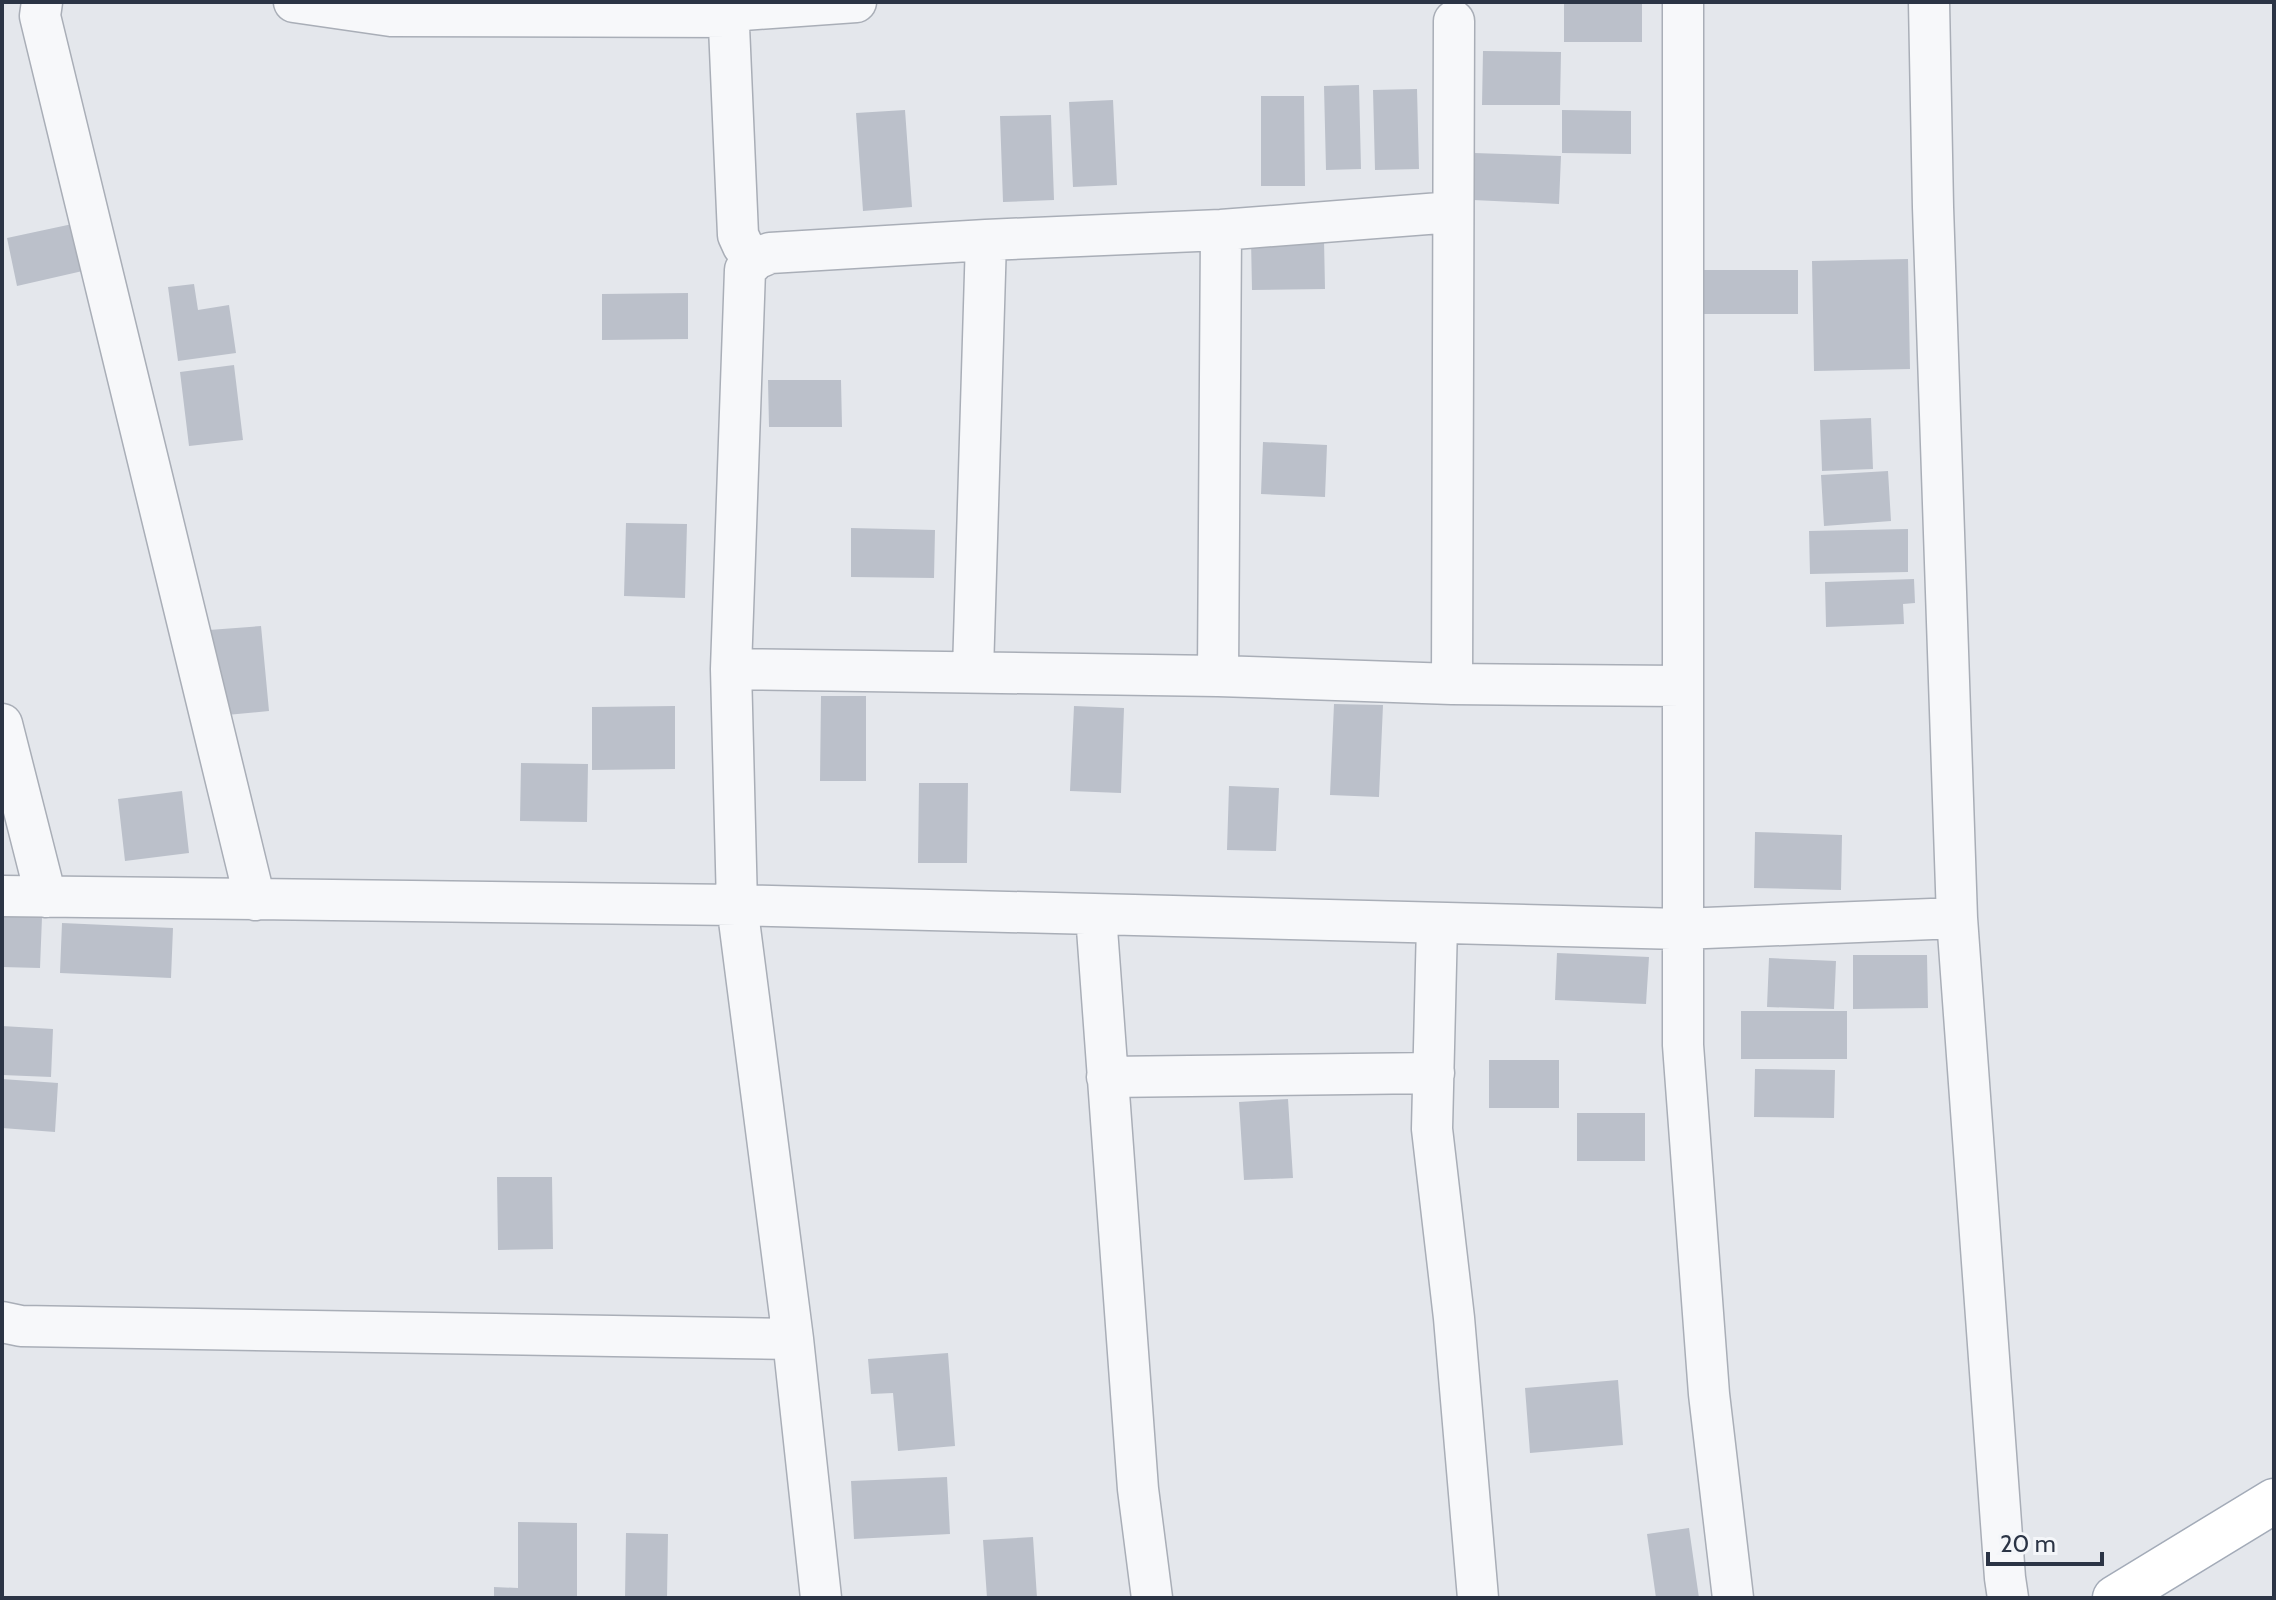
<svg xmlns="http://www.w3.org/2000/svg" width="2276" height="1600" font-family="Cabin,sans-serif">
	<style>
		.building { fill: #bbc0ca }
		.lines { fill: none; stroke-linecap: round; stroke-linejoin: round }
		.minor-casing { stroke: #a9aeb7; stroke-width: 43 }
		.major-casing { stroke: #a3abb8; stroke-width: 47 }
		.minor { stroke: #f7f8fa; stroke-width: 40 }
		.major { stroke: #fff; stroke-width: 44 }
	</style>
	<rect width="100%" height="100%" fill="#e4e7ec"/>
	<path class="building" d="M 1564,2 L 1642,2 L 1642,42 L 1564,42 Z
		M 1483,51 L 1561,52 L 1560,105 L 1482,105 Z
		M 1359,85 L 1361,169 L 1326,170 L 1324,86 Z
		M 1417,89 L 1419,169 L 1375,170 L 1373,90 Z
		M 1261,96 L 1304,96 L 1305,186 L 1261,186 Z
		M 1113,100 L 1117,185 L 1073,187 L 1069,102 Z
		M 905,110 L 912,207 L 863,211 L 856,113 Z
		M 1562,110 L 1631,111 L 1631,154 L 1562,153 Z
		M 1051,115 L 1054,200 L 1003,202 L 1000,116 Z
		M 1474,153 L 1561,156 L 1559,204 L 1473,200 Z
		M 77,223 L 87,270 L 17,286 L 7,238 Z
		M 1324,239 L 1325,289 L 1252,290 L 1251,240 Z
		M 1908,259 L 1910,369 L 1814,371 L 1812,261 Z
		M 1702,270 L 1798,270 L 1798,314 L 1702,314 Z
		M 194,284 L 198,310 L 229,305 L 236,353 L 178,361 L 168,287 Z
		M 688,293 L 688,339 L 602,340 L 602,294 Z
		M 234,365 L 243,440 L 189,446 L 180,372 Z
		M 768,380 L 841,380 L 842,427 L 769,427 Z
		M 1871,418 L 1873,469 L 1822,471 L 1820,420 Z
		M 1263,442 L 1327,445 L 1325,497 L 1261,494 Z
		M 1888,471 L 1891,521 L 1824,526 L 1821,475 Z
		M 626,523 L 687,524 L 685,598 L 624,596 Z
		M 851,528 L 935,530 L 934,578 L 851,577 Z
		M 1908,529 L 1908,572 L 1810,574 L 1809,531 Z
		M 1914,579 L 1915,603 L 1903,604 L 1904,624 L 1826,627 L 1825,582 Z
		M 261,626 L 269,711 L 216,716 L 209,630 Z
		M 821,696 L 866,696 L 866,781 L 820,781 Z
		M 1334,704 L 1383,705 L 1379,797 L 1330,795 Z
		M 675,706 L 675,769 L 592,770 L 592,707 Z
		M 1074,706 L 1124,708 L 1121,793 L 1070,791 Z
		M 521,763 L 588,764 L 587,822 L 520,821 Z
		M 919,783 L 968,783 L 967,863 L 918,863 Z
		M 1229,786 L 1279,788 L 1276,851 L 1227,850 Z
		M 182,791 L 189,853 L 125,861 L 118,799 Z
		M 1755,832 L 1842,835 L 1841,890 L 1754,888 Z
		M 2,916 L 42,917 L 40,968 L 2,967 Z
		M 62,923 L 173,928 L 171,978 L 60,973 Z
		M 1557,953 L 1649,957 L 1646,1004 L 1555,1000 Z
		M 1853,955 L 1927,955 L 1928,1008 L 1853,1009 Z
		M 1769,958 L 1836,961 L 1834,1009 L 1767,1007 Z
		M 1741,1011 L 1847,1011 L 1847,1059 L 1741,1059 Z
		M 2,1026 L 53,1029 L 51,1077 L 2,1075 Z
		M 1489,1060 L 1559,1060 L 1559,1108 L 1489,1108 Z
		M 1755,1069 L 1835,1070 L 1834,1118 L 1754,1117 Z
		M 2,1079 L 58,1083 L 55,1132 L 2,1128 Z
		M 1288,1099 L 1293,1178 L 1244,1180 L 1239,1102 Z
		M 1577,1113 L 1645,1113 L 1645,1161 L 1577,1161 Z
		M 497,1177 L 552,1177 L 553,1249 L 498,1250 Z
		M 948,1353 L 955,1446 L 898,1451 L 893,1393 L 871,1394 L 868,1359 Z
		M 1618,1380 L 1623,1445 L 1530,1453 L 1525,1388 Z
		M 947,1477 L 950,1534 L 854,1539 L 851,1481 Z
		M 518,1522 L 577,1523 L 577,1598 L 494,1598 L 494,1587 L 518,1588 Z
		M 1689,1528 L 1699,1598 L 1656,1598 L 1647,1534 Z
		M 626,1533 L 668,1534 L 667,1598 L 625,1598 Z
		M 1033,1537 L 1037,1598 L 987,1598 L 983,1540 Z"/>
	<g class="lines">
		<defs>
			<path id="minor" d="M 42,2 L 40,16 L 255,900
				M 294,2 L 391,16 L 733,17
				M 1683,2 L 1683,1045 L 1709,1394 L 1733,1598
				M 1929,2 L 1933,207 L 1957,918 L 2005,1578 L 2008,1598
				M 756,259 L 743,246 L 738,235 L 729,26 L 733,17 L 743,10 L 856,2
				M 731,669 L 1218,676 L 1452,684 L 1681,686
				M 973,671 L 986,240
				M 1218,676 L 1221,230
				M 1452,684 L 1454,21
				M 2,724 L 46,897
				M 2,896 L 737,905 L 1681,929 L 1957,918
				M 1096,915 L 1138,1489 L 1152,1598
				M 1437,924 L 1432,1129 L 1454,1318 L 1478,1598
				M 1107,1077 L 1434,1073
				M 2,1322 L 21,1326 L 793,1339
				M 821,1598 L 793,1339 L 737,905 L 731,669 L 745,270 L 756,259 L 770,253 L 986,240 L 1221,230 L 1453,212"/>
			<path id="major" d="M 2115,1598 L 2274,1501"/>
		</defs>
		<use href="#minor" class="minor-casing"/>
		<use href="#major" class="major-casing"/>
		<use href="#minor" class="minor"/>
		<use href="#major" class="major"/>
	</g>
	<rect width="2276" height="1600" fill="none" stroke="#2b3445" stroke-width="8"/>
	<path d="M1988 1552v12h114v-12" fill="none" stroke="#2b3445" stroke-width="4"/>
	<text x="2000" y="1552" font-size="24" fill="#2b3445" stroke="#f4f6f9" stroke-width="6" paint-order="stroke">20 m</text>
</svg>
